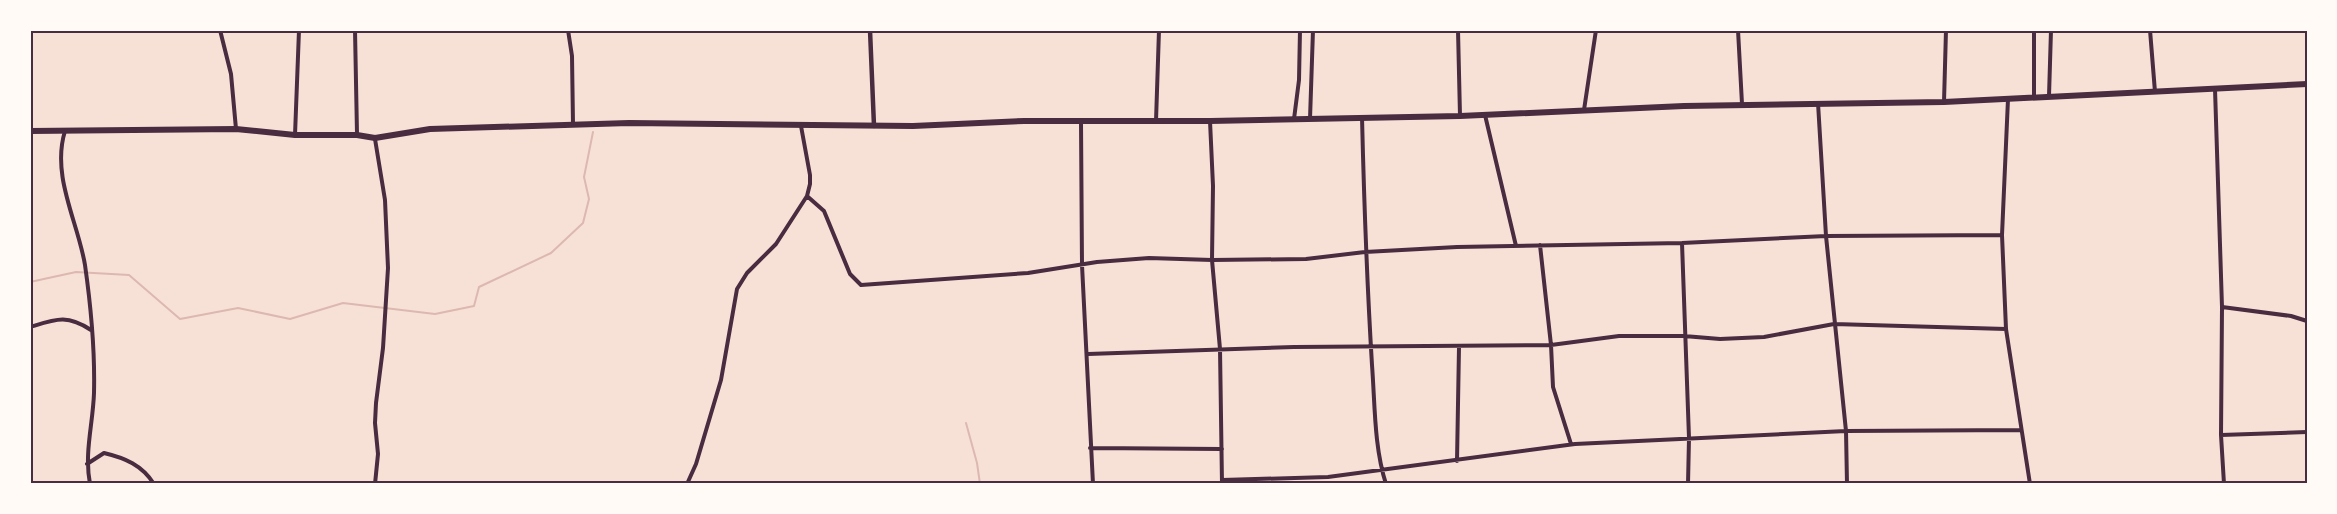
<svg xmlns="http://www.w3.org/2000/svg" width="2337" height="514" font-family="Arial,sans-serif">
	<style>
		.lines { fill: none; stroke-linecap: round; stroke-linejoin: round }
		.stream { stroke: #dcb8b0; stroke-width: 2 }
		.minor { stroke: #4a2c40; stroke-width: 4 }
		.tertiary { stroke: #4a2c40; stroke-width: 4.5 }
		.primary { stroke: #4a2c40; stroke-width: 6 }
		.neatline { fill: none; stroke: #4a2c40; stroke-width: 2 }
	</style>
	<rect width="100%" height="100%" fill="#f7e1d7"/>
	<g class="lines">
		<path class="stream" d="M 30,282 L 76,272 L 129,275 L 180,319 L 238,308 L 290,319 L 343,303 L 435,314 L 474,306 L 479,287 L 551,253 L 583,223 L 589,199 L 584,177 L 593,132
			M 966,423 L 977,463 L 980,484"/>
		<path class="minor" d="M 220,30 L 231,74 L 236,129
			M 355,30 L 357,134
			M 568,30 L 572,56 L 573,124
			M 1458,30 L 1460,116
			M 1738,30 L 1742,104
			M 2150,30 L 2155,92
			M 2215,89 L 2222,307 L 2221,435 L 2224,484
			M 30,90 L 30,101
			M 2034,96 L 2034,30
			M 2049,96 L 2051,30
			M 2008,99 L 2002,235 L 2006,329 L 2030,484
			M 1944,102 L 1946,30
			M 1818,103 L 1826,236 L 1846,431 L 1847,484
			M 1584,110 L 1596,30
			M 1485,115 L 1516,246
			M 1362,117 C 1364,200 1367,283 1372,365 C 1375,404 1374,447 1386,484
			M 1294,119 L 1299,80 L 1300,30
			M 1310,119 L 1313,30
			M 1156,121 L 1159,30
			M 1210,121 L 1213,186 L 1212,260 L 1220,349 L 1222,484
			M 1081,122 L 1082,265 L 1093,484
			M 65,131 C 51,176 78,222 85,265 C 91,307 95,351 94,393 C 93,424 84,453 90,484
			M 295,135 L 299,30
			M 807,196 L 824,211 L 850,274 L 861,285 L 1028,273 L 1097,262 L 1149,258 L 1212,260 L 1306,259 L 1365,252 L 1457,247 L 1682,243 L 1826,236 L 2002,235
			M 1682,243 L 1689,438 L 1688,484
			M 1540,245 L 1551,345 L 1553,387 L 1571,444
			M 2222,307 L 2291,316 L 2307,321
			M 30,327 C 56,319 67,314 91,330
			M 1088,354 L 1294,347 L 1551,345 L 1619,336 L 1684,336 L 1720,339 L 1764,337 L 1834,324 L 2006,329
			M 2221,435 L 2307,432
			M 1090,448 L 1222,449
			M 1457,461 L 1459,347
			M 87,464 L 104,453 C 125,458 142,465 154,484
			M 1222,480 L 1328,477 L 1575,444 L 1846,431 L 2021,430
			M 365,484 L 375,483
			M 375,484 L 378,454 L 375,423 L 376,403 L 383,348 L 388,268 L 385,200 L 375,139
			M 687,484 L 696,464 L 721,380 L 737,289 L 747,273 L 776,244 L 807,196 L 810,184 L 810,175 L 801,126"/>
		<path class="tertiary" d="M 870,30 L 874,126"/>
		<path class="primary" d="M 30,131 L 236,129 L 295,135 L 357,135 L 375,138 L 430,129 L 629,123 L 913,126 L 1024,121 L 1210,121 L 1460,116 L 1684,106 L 1944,102 L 2307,84"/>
	</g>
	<rect width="2337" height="514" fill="none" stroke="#fffaf5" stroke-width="63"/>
	<rect x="32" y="32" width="2274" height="450" class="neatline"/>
</svg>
